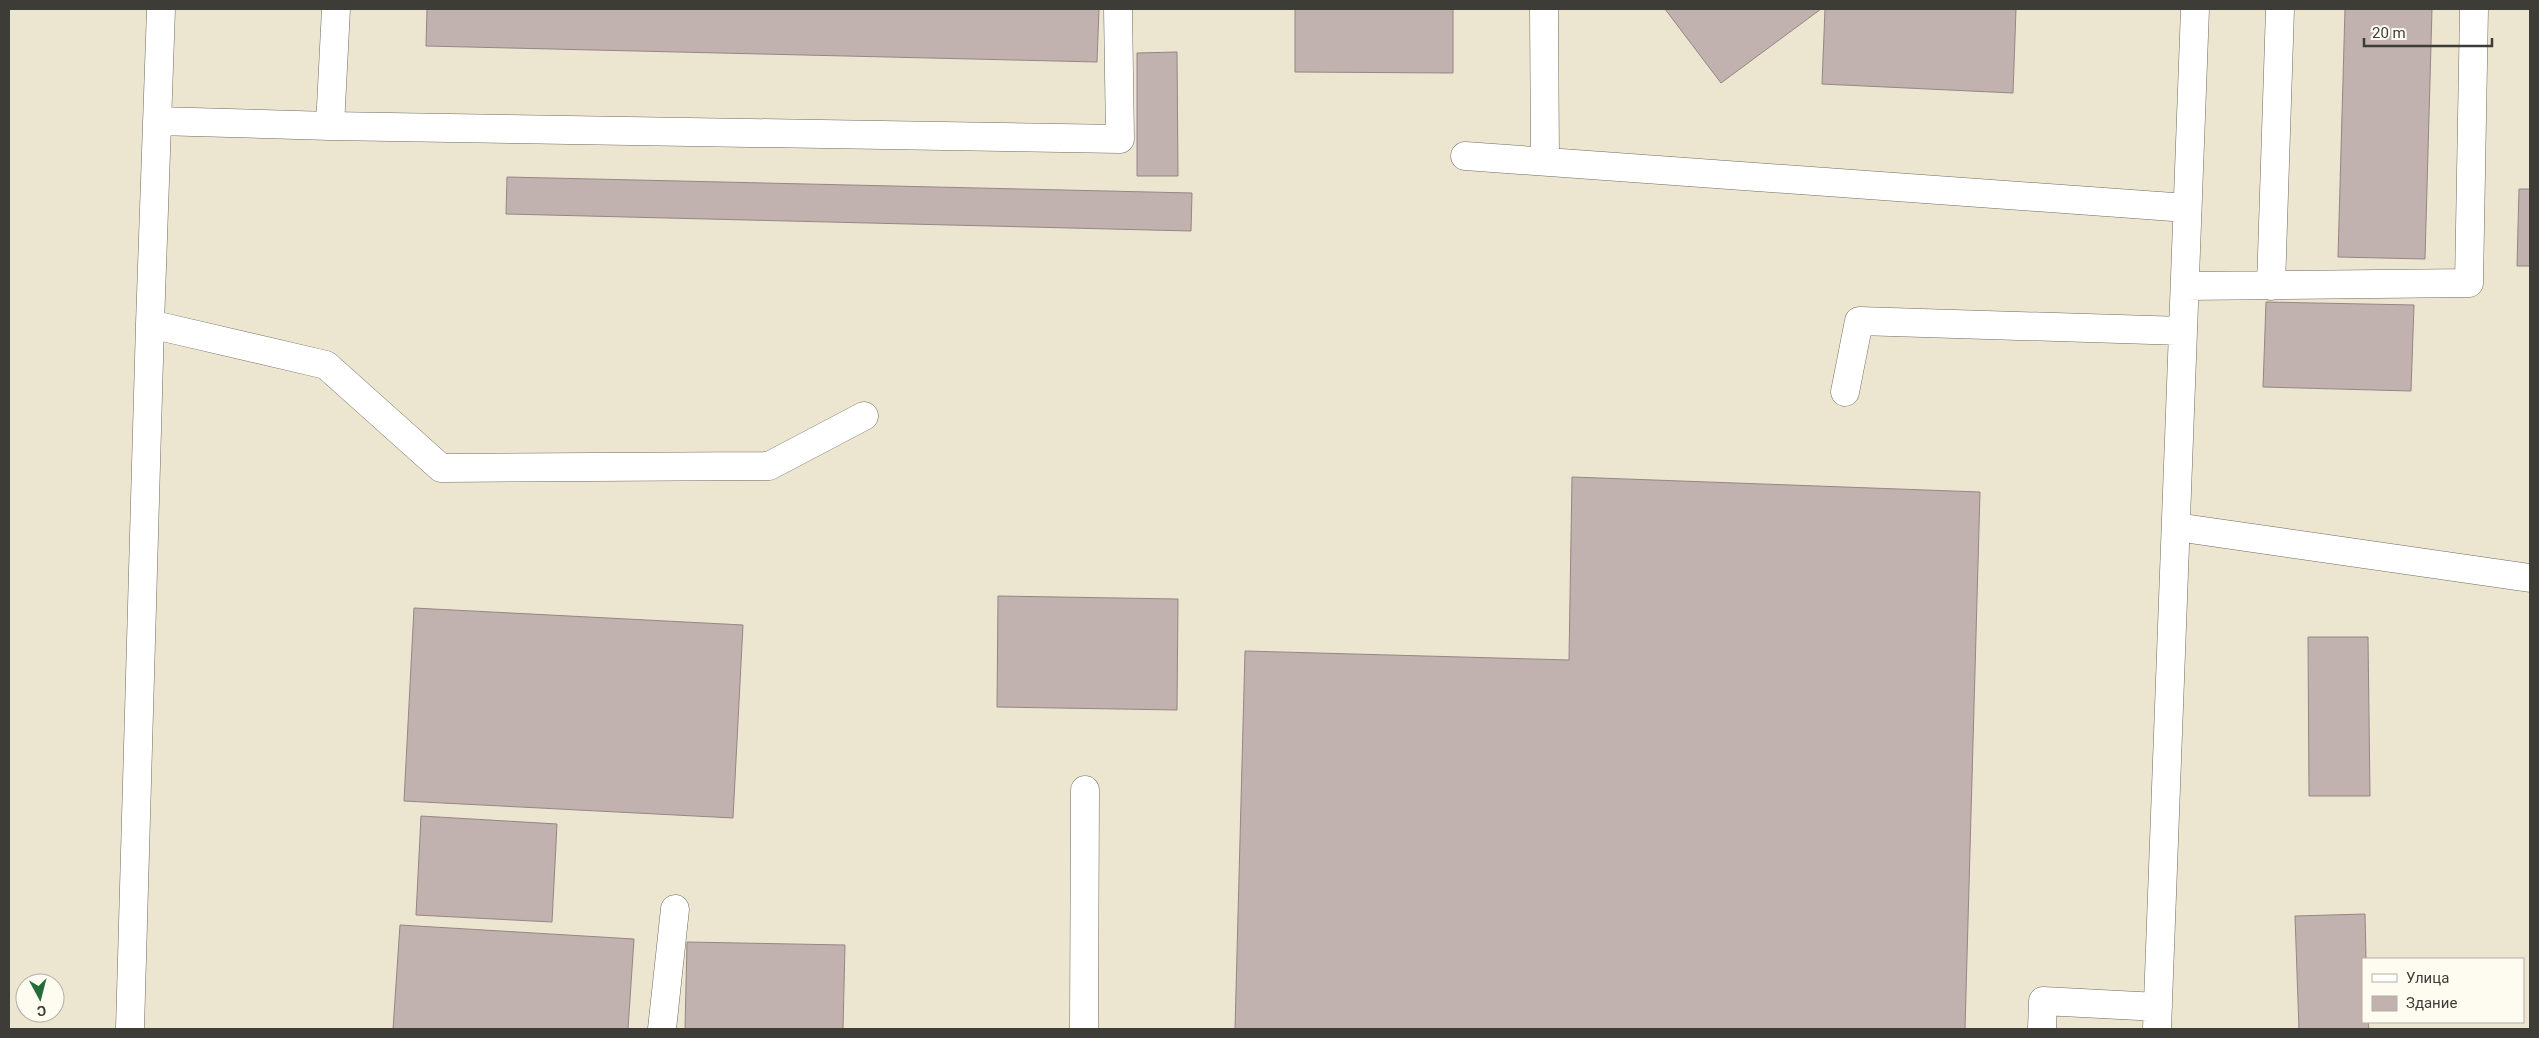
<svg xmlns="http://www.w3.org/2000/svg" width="2539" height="1038" font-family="Roboto,sans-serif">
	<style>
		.built { fill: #ece5d0; fill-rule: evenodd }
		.building { fill: #c1b1af; stroke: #958684 }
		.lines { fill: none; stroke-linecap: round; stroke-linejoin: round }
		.minor-casing { stroke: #6f6b60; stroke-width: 29 }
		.minor { stroke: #fff; stroke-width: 28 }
	</style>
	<rect width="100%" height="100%" fill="#f2ede0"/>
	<path class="built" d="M 9,9 L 2530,9 L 2530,1029 L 9,1029 ZM 2363,959 L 2523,959 L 2523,1022 L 2363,1022 ZM 25,983 L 55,983 L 55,1013 L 25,1013 Z"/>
	<path class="building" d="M 427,9 L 1099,9 L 1097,62 L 426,46 Z
		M 1295,9 L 1453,9 L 1453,73 L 1295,72 Z
		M 1665,9 L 1821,9 L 1721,83 Z
		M 1825,9 L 2016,9 L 2013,93 L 1822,84 Z
		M 2345,9 L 2432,9 L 2425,259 L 2338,257 Z
		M 1177,52 L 1178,176 L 1137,176 L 1137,53 Z
		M 507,177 L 1192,193 L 1191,231 L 506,214 Z
		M 2519,189 L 2530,189 L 2530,266 L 2517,266 Z
		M 2266,302 L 2414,305 L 2411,391 L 2263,387 Z
		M 1572,477 L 1980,492 L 1965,1029 L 1235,1029 L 1245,651 L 1569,660 Z
		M 998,596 L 1178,599 L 1177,710 L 997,707 Z
		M 414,608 L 743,625 L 733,818 L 404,801 Z
		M 2308,637 L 2368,637 L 2370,796 L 2309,796 Z
		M 421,816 L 557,824 L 552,922 L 416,915 Z
		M 2365,914 L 2366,959 L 2363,959 L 2363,1022 L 2368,1022 L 2369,1029 L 2299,1029 L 2295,916 Z
		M 400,925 L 634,939 L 628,1029 L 393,1029 Z
		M 687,942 L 845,945 L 843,1029 L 685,1029 Z"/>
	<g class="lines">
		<defs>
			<path id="minor" d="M 1544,9 L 1545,161
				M 157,121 L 330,126 L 1120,139 L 1118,9
				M 330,126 L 336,9
				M 1465,156 L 2187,208
				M 2185,286 L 2469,283 L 2474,9
				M 2271,286 L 2280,9
				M 150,324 L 326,365 L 441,468 L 769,466 L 864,416
				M 1845,392 L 1859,321 L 2183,331
				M 2176,527 L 2530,578
				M 130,1029 L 150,324 L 161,9
				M 662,1029 L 675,909
				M 1084,1029 L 1085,790
				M 2042,1029 L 2043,1001 L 2158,1007
				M 2157,1029 L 2195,9"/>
		</defs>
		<use href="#minor" class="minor-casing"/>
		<use href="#minor" class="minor"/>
	</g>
	<rect width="2539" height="1038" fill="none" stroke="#3d3c36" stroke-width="20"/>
	<rect x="2362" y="958" width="162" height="65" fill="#fefbf0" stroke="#b1afa6"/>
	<rect x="2372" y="974" width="25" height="8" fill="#ffffff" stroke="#b1afa6"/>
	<text x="2406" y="983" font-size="15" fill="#3d3c36">Улица</text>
	<rect x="2372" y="996" width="25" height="15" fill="#c1b1af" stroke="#b1afa6"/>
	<text x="2406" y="1008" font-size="15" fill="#3d3c36">Здание</text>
	<g transform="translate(40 998) rotate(173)"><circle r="24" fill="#fefbf0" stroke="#b1afa6"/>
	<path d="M0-4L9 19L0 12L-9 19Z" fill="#246d3b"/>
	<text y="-8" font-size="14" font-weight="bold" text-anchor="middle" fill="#3d3c36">С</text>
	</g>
	<path d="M2364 38v8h128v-8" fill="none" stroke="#3d3c36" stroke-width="2.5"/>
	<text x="2372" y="38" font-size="15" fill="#3d3c36" stroke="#fefbf0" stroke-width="4" paint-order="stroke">20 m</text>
</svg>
